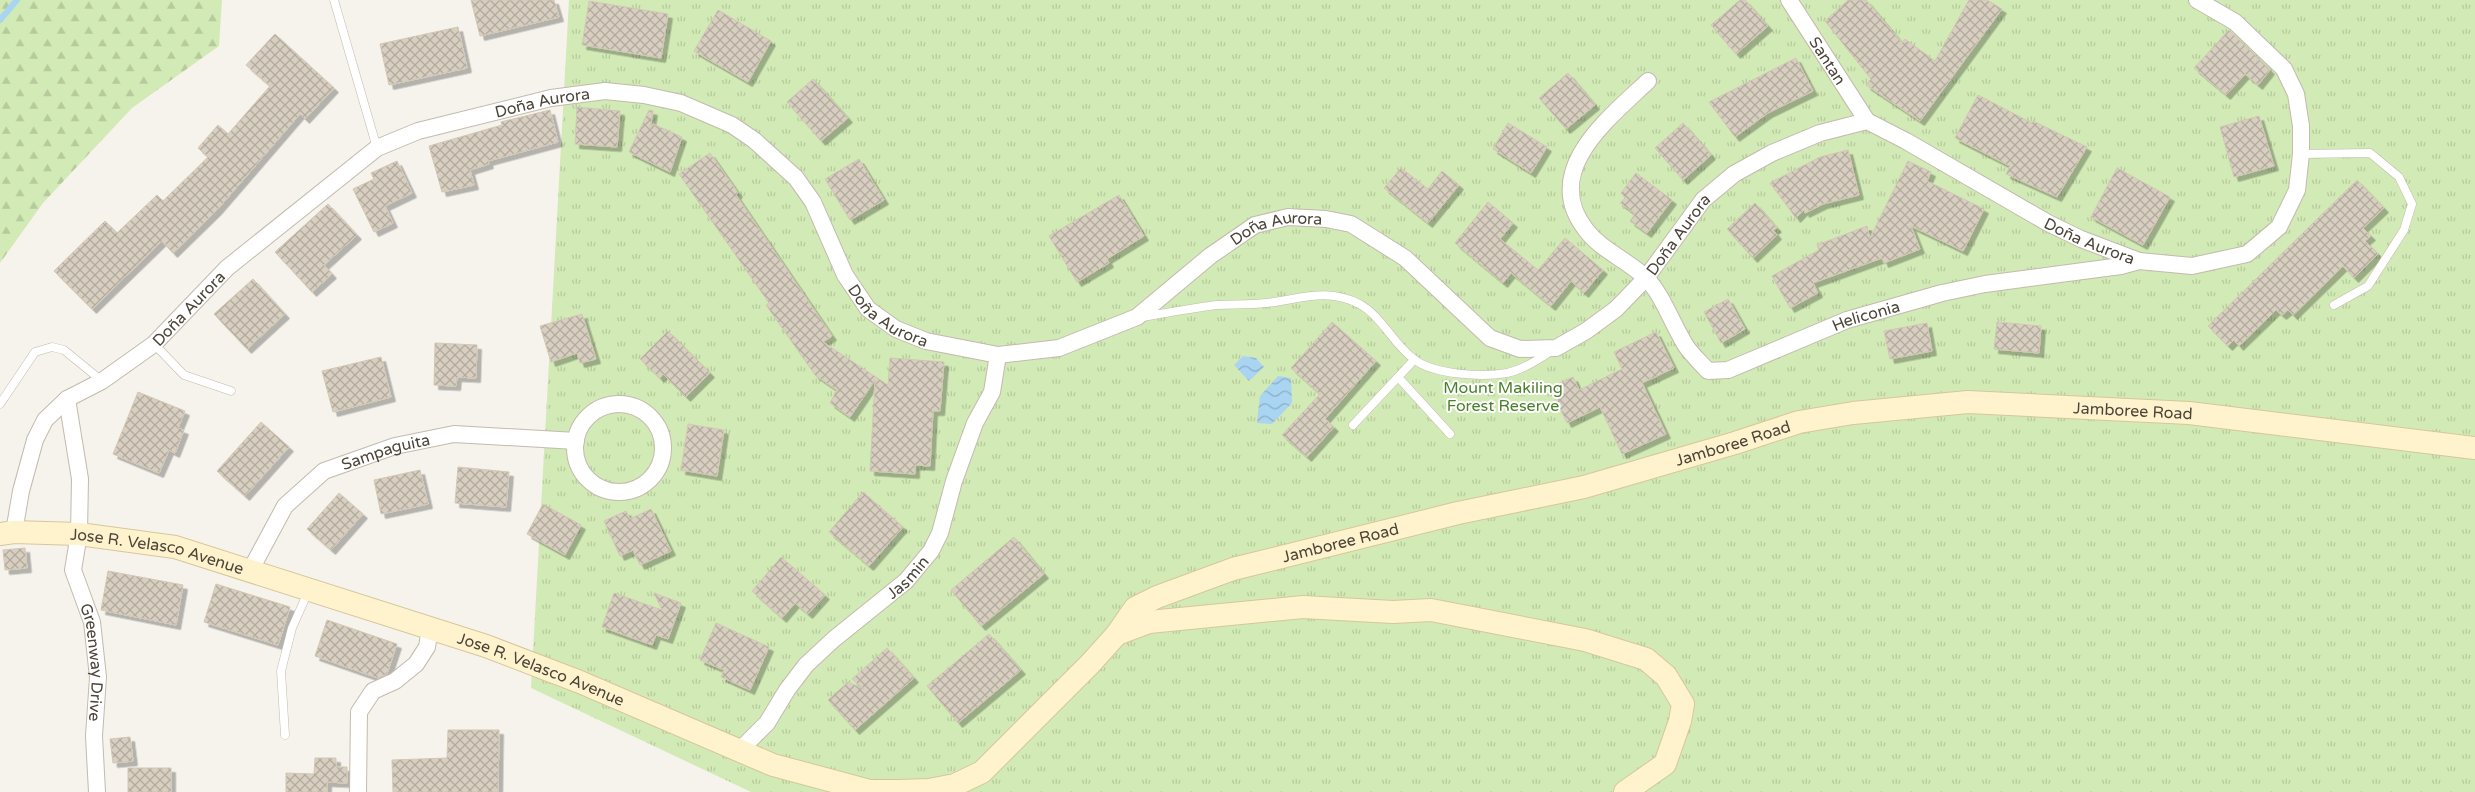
<svg xmlns="http://www.w3.org/2000/svg" width="2475" height="792" font-family="'Varela Round',sans-serif">
	<style>
		.grass { fill: url(#grass-tufts) }
		.forest { fill: url(#forest-firs) }
		.water { fill: url(#water-waves) }
		.lines { fill: none; stroke-linecap: round; stroke-linejoin: round }
		.stream { stroke: #a9d4f2; stroke-width: 6 }
		.building { fill: url(#building-cross-hatch); stroke: #d3c7b4; filter: url(#shadow) }
		.lane-casing { stroke: #c2bbae; stroke-width: 9 }
		.street-casing { stroke: #c2bbae; stroke-width: 18 }
		.secondary-casing { stroke: #d6c79b; stroke-width: 24 }
		.lane { stroke: #fff; stroke-width: 8 }
		.street { stroke: #fff; stroke-width: 16 }
		.secondary { stroke: #fff3cd; stroke-width: 22 }
		.labels { text-anchor: middle; stroke-width: 4; stroke-linejoin: round; paint-order: stroke }
		.street-label { font-size: 16px; fill: #4b4439; stroke: #fff }
		.park-label { font-size: 16px; fill: #4a7f2a; stroke: #fff }
	</style>
	<defs>
		<pattern id="grass-tufts" width="24" height="20" patternUnits="userSpaceOnUse" patternTransform="scale(1.25)"><rect width="24" height="20" fill="#d2eab5"/><path d="M3 7l-1-3M5 7V3M7 7l1-3M15 17l-1-3M17 17v-4M19 17l1-3" fill="none" stroke="#b6ca9c"/></pattern>
		<pattern id="forest-firs" width="22" height="20" patternUnits="userSpaceOnUse" patternTransform="scale(1.25)"><rect width="22" height="20" fill="#d2eab5"/><path d="M5 1l3.5 6h-7zM16 11l3.5 6h-7z" fill="#b6ca9c"/></pattern>
		<pattern id="water-waves" width="16" height="10" patternUnits="userSpaceOnUse" patternTransform="scale(1.25)"><rect width="16" height="10" fill="#a9d4f2"/><path d="M0 5q4-4 8 0t8 0" fill="none" stroke="#8caec5"/></pattern>
		<pattern id="building-cross-hatch" width="8" height="8" patternUnits="userSpaceOnUse" patternTransform="scale(1.25)"><rect width="8" height="8" fill="#d8cfc1"/><path d="M0 0l8 8M0 8l8-8" fill="none" stroke="#b1aa9e"/></pattern>
		<filter id="shadow"><feDropShadow dx="4.5" dy="4.5" stdDeviation="0" flood-color="#0004"/></filter>
	</defs>
	<rect width="100%" height="100%" fill="#f6f3ec"/>
	<path class="grass" d="M 569,0 L 2475,0 L 2475,792 L 751,792 L 531,688 Z"/>
	<path class="forest" d="M 0,0 L 222,0 L 219,46 L 132,108 L 43,203 L 0,263 Z"/>
	<path class="water" d="M 1243,356 L 1256,358 L 1264,367 L 1249,381 L 1234,365 Z
		M 1278,376 L 1291,378 L 1292,403 L 1272,424 L 1257,423 L 1260,396 Z"/>
	<g class="lines">
		<path class="stream" d="M 0,20 L 17,0"/>
	</g>
	<path class="building" d="M 471,0 L 554,0 L 559,17 L 480,36 Z
		M 1740,0 L 1745,0 L 1768,26 L 1736,54 L 1711,25 Z
		M 1848,0 L 1866,0 L 1902,43 L 1905,39 L 1935,61 L 1969,0 L 1987,0 L 2002,9 L 1920,121 L 1866,85 L 1871,79 L 1825,21 Z
		M 589,1 L 668,14 L 661,58 L 582,45 Z
		M 718,10 L 771,41 L 748,82 L 694,51 Z
		M 458,27 L 467,68 L 389,85 L 380,44 Z
		M 2229,30 L 2270,70 L 2258,85 L 2245,74 L 2226,95 L 2194,68 Z
		M 275,34 L 334,88 L 305,119 L 300,114 L 217,210 L 173,253 L 162,241 L 92,309 L 54,271 L 105,221 L 117,233 L 157,195 L 163,201 L 208,157 L 198,148 L 218,125 L 228,134 L 270,86 L 246,65 Z
		M 1796,58 L 1813,91 L 1768,113 L 1735,137 L 1709,102 Z
		M 1568,73 L 1595,105 L 1566,129 L 1539,98 Z
		M 813,79 L 848,118 L 821,141 L 787,102 Z
		M 1978,95 L 2032,123 L 2033,121 L 2087,147 L 2057,197 L 2006,174 L 2010,166 L 1955,138 Z
		M 577,107 L 620,111 L 617,147 L 575,144 Z
		M 550,110 L 558,142 L 488,161 L 489,164 L 470,170 L 474,185 L 442,192 L 429,146 L 502,125 L 501,122 Z
		M 649,110 L 653,111 L 650,129 L 653,124 L 682,137 L 670,172 L 629,152 Z
		M 2259,116 L 2274,166 L 2234,177 L 2220,127 Z
		M 1508,123 L 1547,147 L 1531,173 L 1493,149 Z
		M 1683,123 L 1711,155 L 1683,180 L 1655,148 Z
		M 1848,150 L 1859,195 L 1823,204 L 1805,213 L 1804,210 L 1796,218 L 1770,183 L 1820,157 Z
		M 710,153 L 738,193 L 736,195 L 832,336 L 823,342 L 888,385 L 890,358 L 944,362 L 940,411 L 933,411 L 930,466 L 915,465 L 915,474 L 870,471 L 875,380 L 850,417 L 830,403 L 837,390 L 815,375 L 766,305 L 769,303 L 679,174 Z
		M 859,159 L 884,200 L 850,220 L 825,179 Z
		M 397,161 L 412,193 L 385,206 L 393,223 L 374,232 L 353,189 L 374,179 L 371,173 Z
		M 1908,161 L 1931,172 L 1927,181 L 1984,209 L 1963,251 L 1911,226 L 1920,249 L 1884,263 L 1882,258 L 1813,283 L 1818,293 L 1790,308 L 1772,276 L 1819,250 L 1817,245 L 1867,226 L 1870,238 Z
		M 1401,168 L 1428,189 L 1442,171 L 1459,185 L 1428,223 L 1384,188 Z
		M 2117,168 L 2170,197 L 2143,245 L 2091,217 Z
		M 1636,173 L 1672,200 L 1647,233 L 1630,221 L 1635,214 L 1620,203 L 1625,198 L 1621,193 Z
		M 2357,180 L 2384,208 L 2363,228 L 2371,236 L 2365,241 L 2378,254 L 2354,278 L 2343,266 L 2293,315 L 2288,310 L 2282,315 L 2276,310 L 2239,346 L 2234,340 L 2228,346 L 2208,326 Z
		M 1119,195 L 1144,236 L 1107,259 L 1109,263 L 1077,282 L 1049,236 Z
		M 1488,202 L 1513,223 L 1500,239 L 1538,270 L 1565,238 L 1603,270 L 1584,293 L 1571,281 L 1551,306 L 1511,273 L 1503,283 L 1455,243 Z
		M 1755,203 L 1777,228 L 1773,230 L 1777,235 L 1753,258 L 1727,229 Z
		M 328,204 L 357,235 L 324,265 L 332,274 L 312,292 L 275,252 Z
		M 253,279 L 285,314 L 247,349 L 214,314 Z
		M 1728,299 L 1745,329 L 1721,343 L 1704,312 Z
		M 582,314 L 596,359 L 580,363 L 577,353 L 551,362 L 540,326 Z
		M 1332,322 L 1376,361 L 1325,419 L 1334,427 L 1307,457 L 1282,435 L 1320,394 L 1291,368 Z
		M 1997,322 L 2041,326 L 2039,353 L 1994,349 Z
		M 1927,323 L 1932,351 L 1890,359 L 1884,331 Z
		M 668,331 L 710,373 L 686,397 L 663,374 L 660,378 L 640,359 Z
		M 1656,332 L 1674,368 L 1642,383 L 1666,434 L 1622,454 L 1600,407 L 1567,423 L 1550,388 L 1573,377 L 1579,390 L 1622,369 L 1614,352 Z
		M 435,343 L 477,345 L 476,378 L 457,377 L 456,386 L 434,385 Z
		M 381,357 L 391,397 L 333,412 L 322,371 Z
		M 138,392 L 185,411 L 178,428 L 184,430 L 175,453 L 169,450 L 159,473 L 113,454 Z
		M 261,422 L 289,447 L 245,496 L 217,471 Z
		M 688,424 L 724,430 L 717,476 L 681,470 Z
		M 458,467 L 509,472 L 506,507 L 455,503 Z
		M 420,470 L 428,504 L 381,514 L 374,480 Z
		M 863,492 L 903,527 L 869,566 L 829,532 Z
		M 339,493 L 363,514 L 331,550 L 307,529 Z
		M 543,504 L 581,525 L 565,555 L 527,534 Z
		M 651,509 L 671,551 L 640,565 L 633,550 L 620,556 L 604,521 L 626,511 L 630,519 Z
		M 1014,537 L 1044,574 L 981,626 L 951,590 Z
		M 25,548 L 27,568 L 5,570 L 3,550 Z
		M 781,557 L 825,595 L 808,614 L 795,603 L 782,618 L 752,591 Z
		M 108,571 L 183,585 L 176,625 L 101,610 Z
		M 216,584 L 290,607 L 278,645 L 204,622 Z
		M 614,593 L 662,610 L 654,593 L 681,603 L 668,639 L 656,635 L 652,645 L 602,627 Z
		M 327,620 L 397,644 L 387,674 L 378,678 L 315,656 Z
		M 716,623 L 769,647 L 750,690 L 721,677 L 724,670 L 700,660 Z
		M 989,634 L 1021,670 L 958,723 L 927,686 Z
		M 887,648 L 914,678 L 855,730 L 828,700 L 848,682 L 864,689 L 852,679 Z
		M 448,730 L 499,730 L 498,792 L 393,792 L 392,760 L 447,758 Z
		M 130,737 L 133,761 L 113,763 L 110,739 Z
		M 315,758 L 336,758 L 336,767 L 347,767 L 347,783 L 327,782 L 327,792 L 286,792 L 286,773 L 314,774 Z
		M 128,768 L 171,768 L 171,792 L 128,792 Z"/>
	<g class="lines">
		<defs>
			<path id="lane" d="M 334,0 L 377,148
				M 2301,154 L 2370,153 L 2399,177 L 2412,204 L 2404,230 L 2368,286 L 2334,305
				M 1142,317 C 1167,313 1192,308 1217,305 C 1233,304 1250,305 1266,303 C 1288,301 1311,293 1334,296 C 1380,302 1384,337 1415,360 C 1435,375 1483,377 1507,373 C 1522,370 1538,360 1551,351
				M 154,344 L 184,375 L 231,391
				M 1398,377 L 1450,434
				M 0,404 L 35,352 L 52,347 L 64,350 L 102,381
				M 1353,425 L 1414,360
				M 285,735 L 281,671 L 292,628 L 308,592"/>
			<g id="street">
				<path id="s1" d="M 1789,0 L 1867,121"/>
				<path id="s2" d="M 1648,81 C 1608,119 1540,171 1586,230 C 1601,250 1627,260 1645,277 C 1662,293 1673,326 1686,346 C 1692,355 1701,363 1708,371 L 1728,370 L 1847,320 L 1942,293 L 1985,284 L 2121,266 L 2139,261"/>
				<path id="s3" d="M 67,399 L 80,479 L 79,534 L 73,570 L 92,622 L 98,677 L 94,736 L 97,792"/>
				<circle cx="619" cy="448" r="44"/>
				<path id="s4" d="M 14,532 L 21,491 L 35,440 L 45,420 L 67,399 L 102,381 L 154,344 L 227,268 L 377,148 L 418,131 L 551,98 L 605,91 L 644,95 L 681,103 L 732,125 L 754,140 L 796,178 L 813,202 L 845,275 L 868,309 L 896,329 L 926,341 L 998,355 L 1059,348 L 1137,317 L 1210,256 L 1255,225 L 1288,217 L 1326,219 L 1351,224 L 1405,258 L 1490,338 L 1520,349 L 1556,348 L 1586,331 L 1616,309 L 1646,278 L 1703,200 L 1734,174 L 1772,153 L 1820,133 L 1867,121 L 1906,141 L 2048,223 L 2081,239 L 2139,261 L 2192,266 L 2247,254 L 2279,227 L 2297,190 L 2301,154 L 2301,126 L 2296,94 L 2284,69 L 2235,22 L 2197,0"/>
				<path id="s5" d="M 250,571 L 285,506 L 324,471 L 395,446 L 454,434 L 576,441"/>
				<path id="s6" d="M 739,751 L 767,723 L 787,690 L 806,665 L 834,639 L 906,581 L 931,551 L 940,533 L 954,481 L 975,423 L 992,392 L 998,355"/>
				<path d="M 358,792 L 359,712 L 373,691 L 395,681 L 416,664 L 427,647 L 430,628"/>
			</g>
			<g id="secondary">
				<path id="s7" d="M 0,534 L 14,532 L 79,534 L 175,547 L 486,646 L 580,682 L 773,765 L 870,791 L 899,791 L 929,790 L 955,785 L 982,772 L 1090,664 L 1117,634 L 1135,608 L 1157,597 L 1233,569 L 1458,513 L 1584,487 L 1735,443 L 1799,422 L 1853,413 L 1968,402 L 2189,413 L 2475,448"/>
				<path d="M 1117,634 L 1149,622 L 1303,607 L 1393,612 L 1431,610 L 1585,640 L 1646,659 L 1666,676 L 1683,704 L 1680,721 L 1665,764 L 1625,792"/>
			</g>
		</defs>
		<use href="#lane" class="lane-casing"/>
		<use href="#street" class="street-casing"/>
		<use href="#secondary" class="secondary-casing"/>
		<use href="#lane" class="lane"/>
		<use href="#street" class="street"/>
		<use href="#secondary" class="secondary"/>
	</g>
	<g class="labels">
		<g class="street-label">
			<text dy="6" stroke="none"><textPath href="#s1" startOffset="72">Santan</textPath></text>
			<text dy="6" stroke="none"><textPath href="#s4" startOffset="720">Doña Aurora</textPath></text>
			<text dy="6" stroke="none"><textPath href="#s4" startOffset="1605">Doña Aurora</textPath></text>
			<text dy="6" stroke="none"><textPath href="#s4" startOffset="2100">Doña Aurora</textPath></text>
			<text dy="6" stroke="none"><textPath href="#s4" startOffset="2580">Doña Aurora</textPath></text>
			<text dy="6" stroke="none"><textPath href="#s4" startOffset="300">Doña Aurora</textPath></text>
			<text dy="6" stroke="none"><textPath href="#s4" startOffset="1170">Doña Aurora</textPath></text>
			<text dy="6" stroke="none"><textPath href="#s2" startOffset="539">Heliconia</textPath></text>
			<text dy="6" stroke="none"><textPath href="#s7" startOffset="2280">Jamboree Road</textPath></text>
			<text dy="6" stroke="none"><textPath href="#s7" startOffset="1875">Jamboree Road</textPath></text>
			<text dy="6" stroke="none"><textPath href="#s5" startOffset="191">Sampaguita</textPath></text>
			<text dy="6" stroke="none"><textPath href="#s7" startOffset="1470">Jamboree Road</textPath></text>
			<text dy="6" stroke="none"><textPath href="#s7" startOffset="159">Jose R. Velasco Avenue</textPath></text>
			<text dy="6" stroke="none"><textPath href="#s6" startOffset="244">Jasmin</textPath></text>
			<text dy="6" stroke="none"><textPath href="#s3" startOffset="268">Greenway Drive</textPath></text>
			<text dy="6" stroke="none"><textPath href="#s7" startOffset="562">Jose R. Velasco Avenue</textPath></text>
		</g>
		<g class="park-label">
			<text x="1503" y="393">Mount Makiling<tspan x="1503" dy="18">Forest Reserve</tspan></text>
		</g>
	</g>
</svg>
